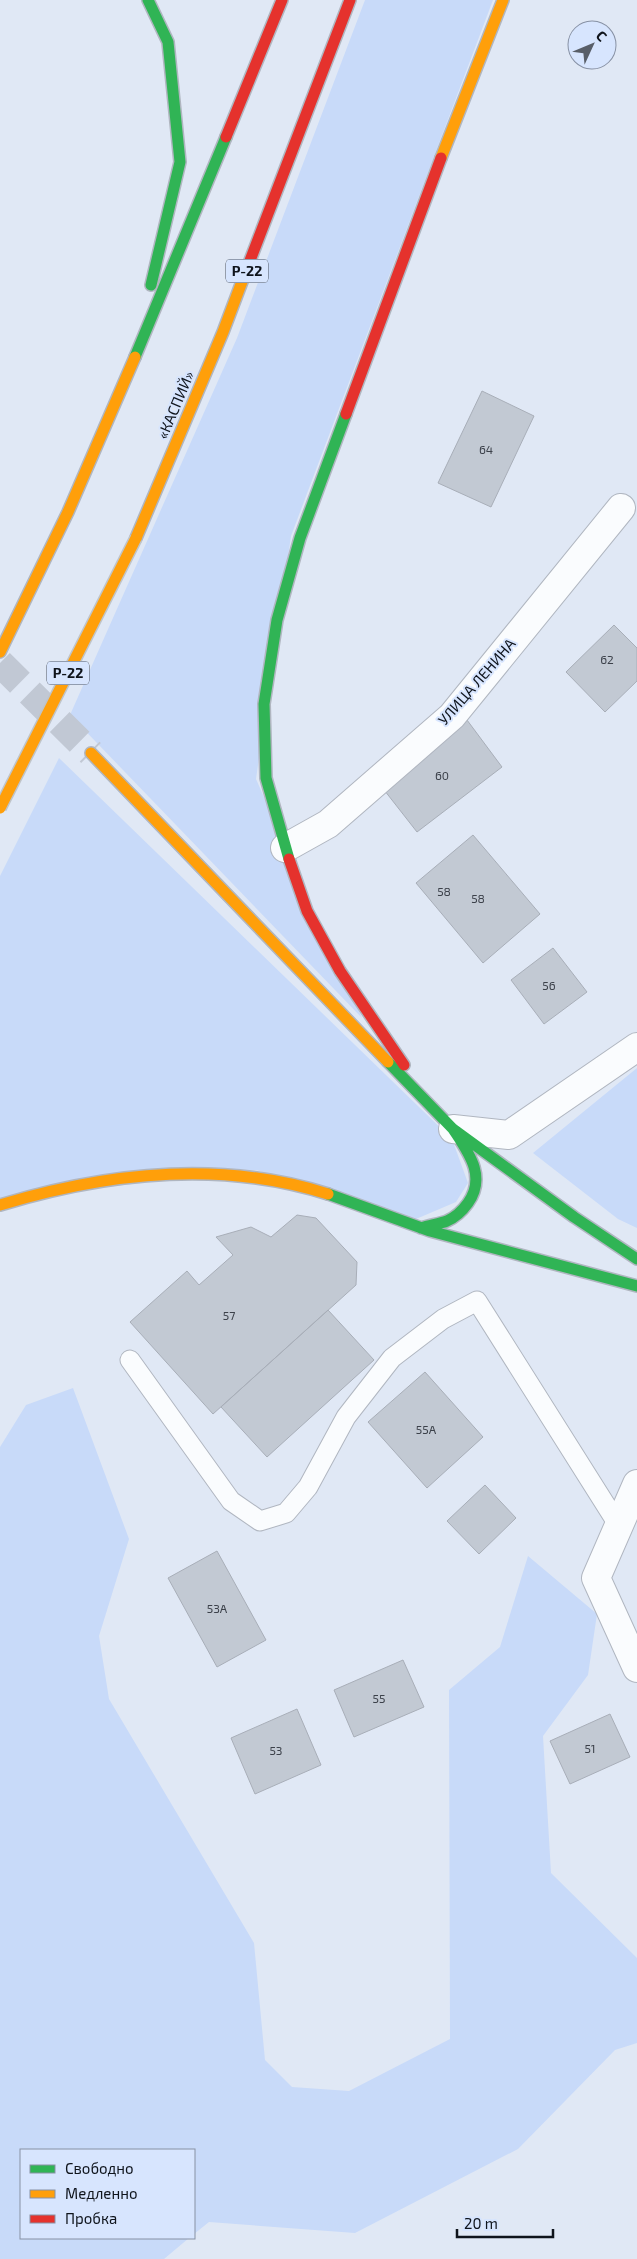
<svg xmlns="http://www.w3.org/2000/svg" width="637" height="2259" font-family="'Exo 2',sans-serif">
	<style>
		.green { fill: #c8daf9 }
		.building { fill: #c2c9d3; stroke: #a8aeb8 }
		.lines { fill: none; stroke-linecap: round; stroke-linejoin: round }
		.primary-tunnel { stroke: #c1c8d4; stroke-width: 28; stroke-dasharray: 28 14; stroke-linecap: butt }
		.lane-casing { stroke: #b0b6c0; stroke-width: 21 }
		.street-casing { stroke: #b0b6c0; stroke-width: 30 }
		.fast-casing { stroke: #b0b6c0; stroke-width: 14 }
		.slow-casing { stroke: #b0b6c0; stroke-width: 14 }
		.jam-casing { stroke: #b0b6c0; stroke-width: 14 }
		.lane { stroke: #fafcfe; stroke-width: 19 }
		.street { stroke: #fafcfe; stroke-width: 28 }
		.fast { stroke: #30b455; stroke-width: 11 }
		.slow { stroke: #ff9f0a; stroke-width: 11 }
		.jam { stroke: #e5322d; stroke-width: 11 }
		.slow-bridge-casing { stroke: #bfc4c9; stroke-width: 14; stroke-linecap: butt }
		.slow-bridge { stroke: #ff9f0a; stroke-width: 11 }
		.labels { text-anchor: middle; stroke-width: 4; stroke-linejoin: round; paint-order: stroke }
		.number-label { font-size: 12px; fill: #3c414a }
		.shield { fill: #d7e5fe; stroke: #4b5360; stroke-width: 1 }
		.shield-label { font-size: 14px; font-weight: bold; fill: #0f141c }
		.street-label { font-size: 15px; fill: #0f141c; stroke: #d7e5fe }
	</style>
	<rect width="100%" height="100%" fill="#e0e8f5"/>
	<path class="green" d="M 365,0 L 493,0 L 291,536 L 256,779 L 362,1018 L 70,715 L 237,338 Z
		M 59,758 L 452,1139 L 468,1183 L 456,1202 L 416,1219 L 256,1170 L 0,1199 L 0,876 Z
		M 637,1068 L 637,1228 L 618,1219 L 533,1153 Z
		M 73,1388 L 129,1539 L 99,1636 L 109,1699 L 254,1943 L 265,2060 L 292,2087 L 349,2091 L 450,2039 L 449,1690 L 500,1647 L 528,1556 L 597,1614 L 588,1675 L 543,1736 L 551,1873 L 637,1958 L 637,2043 L 615,2050 L 518,2149 L 355,2233 L 209,2222 L 194,2234 L 194,2150 L 21,2150 L 21,2238 L 189,2238 L 164,2259 L 0,2259 L 0,1447 L 26,1405 Z"/>
	<path class="building" d="M 482,391 L 534,416 L 491,507 L 438,483 Z
		M 614,625 L 637,648 L 637,681 L 605,712 L 566,672 Z
		M 467,720 L 502,767 L 417,832 L 381,786 Z
		M 473,835 L 540,914 L 483,963 L 416,883 Z
		M 553,948 L 587,992 L 544,1024 L 511,980 Z
		M 297,1215 L 316,1218 L 357,1262 L 356,1285 L 213,1414 L 130,1322 L 187,1271 L 199,1285 L 233,1255 L 216,1237 L 251,1227 L 271,1237 Z
		M 328,1310 L 374,1360 L 267,1457 L 221,1407 Z
		M 425,1372 L 483,1437 L 427,1488 L 368,1422 Z
		M 485,1485 L 516,1518 L 479,1554 L 447,1521 Z
		M 217,1551 L 266,1640 L 217,1667 L 168,1578 Z
		M 403,1660 L 424,1707 L 354,1737 L 334,1690 Z
		M 297,1709 L 321,1765 L 255,1794 L 231,1738 Z
		M 610,1714 L 630,1757 L 570,1784 L 550,1741 Z"/>
	<g class="lines">
		<path class="primary-tunnel" d="M 0,663 L 91,753"/>
		<defs>
			<path id="lane" d="M 130,1360 L 231,1501 L 260,1521 L 286,1513 L 308,1487 L 346,1417 L 392,1358 L 443,1319 L 477,1301 L 619,1526"/>
			<path id="street" d="M 285,848 L 328,824 L 452,716 L 621,508
				M 453,1129 L 509,1135 L 637,1047
				M 637,1484 L 596,1578 L 637,1668"/>
			<path id="fast" d="M 148,0 L 168,42 L 180,162 L 151,285
				M 135,357 L 226,137
				M 289,859 L 266,778 L 264,704 L 277,620 L 300,538 L 346,414
				M 388,1062 L 453,1129 L 574,1217 L 637,1259
				M 328,1194 L 430,1231 L 637,1286
				M 421,1228 C 430,1225 439,1224 447,1221 C 456,1217 463,1210 468,1203 C 487,1176 468,1152 453,1129"/>
			<path id="slow" d="M 441,158 L 503,0
				M 136,538 L 223,332 L 246,271
				M 0,652 L 68,512 L 135,357
				M 91,753 L 388,1062
				M 0,1205 C 105,1173 221,1160 328,1194"/>
			<path id="jam" d="M 226,137 L 282,0
				M 246,271 L 350,0
				M 346,414 L 441,158
				M 289,859 L 307,911 L 340,971 L 404,1065"/>
		</defs>
		<use href="#lane" class="lane-casing"/>
		<use href="#street" class="street-casing"/>
		<use href="#fast" class="fast-casing"/>
		<use href="#slow" class="slow-casing"/>
		<use href="#jam" class="jam-casing"/>
		<use href="#lane" class="lane"/>
		<use href="#street" class="street"/>
		<use href="#fast" class="fast"/>
		<use href="#slow" class="slow"/>
		<use href="#jam" class="jam"/>
		<defs>
			<path id="slow-bridge" d="M 0,808 L 136,538"/>
		</defs>
		<use href="#slow-bridge" class="slow-bridge-casing"/>
		<use href="#slow-bridge" class="slow-bridge"/>
	</g>
	<g class="labels">
		<g class="number-label">
			<text x="486" y="454">64</text>
			<text x="607" y="664">62</text>
			<text x="442" y="780">60</text>
			<text x="444" y="896">58</text>
			<text x="478" y="903">58</text>
			<text x="549" y="990">56</text>
			<text x="229" y="1320">57</text>
			<text x="426" y="1434">55А</text>
			<text x="217" y="1613">53А</text>
			<text x="379" y="1703">55</text>
			<text x="590" y="1753">51</text>
			<text x="276" y="1755">53</text>
		</g>
		<g class="shield">
			<rect x="226" y="259.5" width="42" height="23" rx="4"/>
			<rect x="47" y="661.5" width="42" height="23" rx="4"/>
		</g>
		<g class="shield-label">
			<text x="247" y="276">Р-22</text>
			<text x="68" y="678">Р-22</text>
		</g>
		<g class="street-label">
			<text transform="translate(176 405) rotate(-67)" y="5">«КАСПИЙ»</text>
			<text transform="translate(477 682) rotate(-49)" y="5">УЛИЦА ЛЕНИНА</text>
		</g>
	</g>
	<rect x="20" y="2149" width="175" height="90" fill="#d7e5fe" stroke="#8791a4"/>
	<rect x="30" y="2165" width="25" height="8" fill="#30b455" stroke="#8791a4"/>
	<text x="65" y="2174" font-size="15" fill="#0f141c">Свободно</text>
	<rect x="30" y="2190" width="25" height="8" fill="#ff9f0a" stroke="#8791a4"/>
	<text x="65" y="2199" font-size="15" fill="#0f141c">Медленно</text>
	<rect x="30" y="2215" width="25" height="8" fill="#e5322d" stroke="#8791a4"/>
	<text x="65" y="2224" font-size="15" fill="#0f141c">Пробка</text>
	<g transform="translate(592 45) rotate(46)"><circle r="24" fill="#d7e5fe" stroke="#8791a4"/>
	<path d="M0-4L9 19L0 12L-9 19Z" fill="#585e68"/>
	<text y="-8" font-size="14" font-weight="bold" text-anchor="middle" fill="#0f141c">С</text>
	</g>
	<path d="M457 2229v8h96v-8" fill="none" stroke="#0f141c" stroke-width="2.5"/>
	<text x="464" y="2229" font-size="15" fill="#0f141c" stroke="#d7e5fe" stroke-width="4" paint-order="stroke">20 m</text>
</svg>
